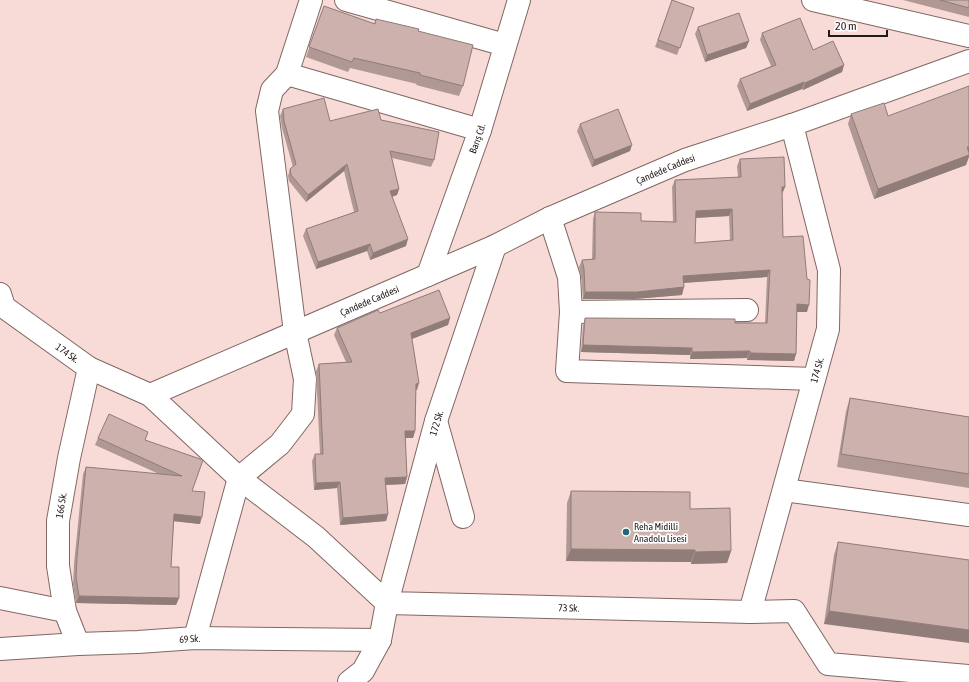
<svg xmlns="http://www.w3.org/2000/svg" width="969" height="682" font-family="'Asap Condensed',sans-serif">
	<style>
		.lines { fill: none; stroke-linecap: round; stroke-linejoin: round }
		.minor-casing { stroke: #806763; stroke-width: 24 }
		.tertiary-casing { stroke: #806763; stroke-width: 24 }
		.minor { stroke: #fff; stroke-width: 22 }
		.tertiary { stroke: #fff; stroke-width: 22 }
		.wall { fill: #b09895; fill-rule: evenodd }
		.shaded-wall { fill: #907c79 }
		.building { fill: #cdb1ad; stroke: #907c79; fill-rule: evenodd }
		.poi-dot { fill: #1e6973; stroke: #fff; stroke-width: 1.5 }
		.labels { text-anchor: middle; stroke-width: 3.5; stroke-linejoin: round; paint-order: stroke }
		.street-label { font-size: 10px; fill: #231917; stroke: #fff }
		.poi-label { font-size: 10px; fill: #231917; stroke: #fff; text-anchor: start }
	</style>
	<rect width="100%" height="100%" fill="#f8dbd6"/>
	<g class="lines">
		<defs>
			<g id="minor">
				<path d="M 346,0 L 505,45"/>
				<path d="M 813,0 L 969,36"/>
				<path d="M 287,74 L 480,130"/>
				<path d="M 550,218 L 569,277 L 571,312 L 567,371 L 814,379"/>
				<path id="s1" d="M 495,246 L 436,421 L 387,603 L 750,612 L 794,611 L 828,664 L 969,676"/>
				<path d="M 571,312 L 747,310"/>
				<path d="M 436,421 L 463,517"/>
				<path d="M 784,490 L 969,515"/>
				<path d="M 0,598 L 65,611"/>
				<path id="s2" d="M 750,612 L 828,329 L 829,270 L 792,125"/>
				<path d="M 195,638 L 239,478 L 280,444 L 303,414 L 305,379 L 295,332 L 267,111 L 272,90 L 287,74 L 311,0"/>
				<path id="s3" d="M 78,644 L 65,611 L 58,566 L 58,521 L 69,458 L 89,368"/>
				<path id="s4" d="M 0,649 L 78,644 L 138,642 L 195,638 L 380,640"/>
			</g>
			<g id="tertiary">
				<path id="s5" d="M 428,275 L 480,130 L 519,0"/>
				<path id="s6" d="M 0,294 L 4,307 L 89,368 L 150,395 L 239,478 L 316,537 L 387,603 L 380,640 L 363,671 L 349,682"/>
				<path id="s7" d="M 150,395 L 428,275 L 495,246 L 550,218 L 685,160 L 792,125 L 969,61"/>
			</g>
		</defs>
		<use href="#minor" class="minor-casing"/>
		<use href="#tertiary" class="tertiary-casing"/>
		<use href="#minor" class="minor"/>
		<use href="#tertiary" class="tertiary"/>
	</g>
	<path class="wall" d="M 672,0 L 694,8 L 677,55 L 655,47 Z
		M 903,0 L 969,0 L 969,17 Z
		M 324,6 L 374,24 L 376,19 L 418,31 L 463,86 L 459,96 L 416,85 L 417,84 L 350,68 L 348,72 L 306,57 Z
		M 698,27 L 749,41 L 746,48 L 705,62 L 695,34 Z
		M 762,33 L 813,50 L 844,65 L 842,72 L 803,90 L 802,89 L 747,111 L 737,86 L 740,79 L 771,66 L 760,40 Z
		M 283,109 L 330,121 L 381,120 L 434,160 L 431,167 L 392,158 L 399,189 L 397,195 L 392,197 L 406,246 L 370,260 L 367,251 L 316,269 L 303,236 L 306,229 L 354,212 L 344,171 L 306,202 L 289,181 L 288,176 L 290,169 L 293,167 L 282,128 L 280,116 Z
		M 851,114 L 966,165 L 874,199 L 848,124 Z
		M 580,124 L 630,151 L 592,167 L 577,131 Z
		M 740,159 L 785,187 L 782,194 L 783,237 L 807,312 L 797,312 L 796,354 L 794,361 L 747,360 L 747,358 L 690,359 L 690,355 L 581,352 L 583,325 L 585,318 L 765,323 L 767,277 L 684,283 L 682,295 L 634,299 L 583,299 L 581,276 L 579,267 L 582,260 L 592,259 L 593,219 L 595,212 L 641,221 L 673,222 L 672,187 L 675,180 L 738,177 L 737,166 ZM 729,216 L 730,241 L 695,243 L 696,218 Z
		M 380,313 L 450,318 L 448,325 L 412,339 L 417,390 L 416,390 L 415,431 L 413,438 L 405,438 L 407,477 L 405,484 L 386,485 L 388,514 L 386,521 L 340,525 L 337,488 L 314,490 L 312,461 L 315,454 L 320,454 L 316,371 L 319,364 L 346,362 L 334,335 L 337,328 Z
		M 850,398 L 969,417 L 969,488 L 837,467 L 846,411 Z
		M 98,438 L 145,441 L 203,460 L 192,491 L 200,524 L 174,521 L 171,567 L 179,598 L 176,605 L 76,603 L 73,584 L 74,564 L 83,474 L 86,467 L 159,474 L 95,445 Z
		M 571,491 L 690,509 L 731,551 L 727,563 L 691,564 L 691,562 L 566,561 L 567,503 Z
		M 838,542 L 969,560 L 824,624 L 834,555 Z"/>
	<path class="shaded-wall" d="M 749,41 L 746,48 L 705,62 L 707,55 Z
		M 844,65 L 842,72 L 803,90 L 805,83 Z
		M 804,82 L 802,89 L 747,111 L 750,104 Z
		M 632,145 L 630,151 L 592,167 L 594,160 Z
		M 969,147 L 969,157 L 966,165 L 874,199 L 878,189 Z
		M 347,164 L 344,171 L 306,202 L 308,195 Z
		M 782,187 L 785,187 L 782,194 Z
		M 399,189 L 397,195 L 387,198 L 390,191 Z
		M 732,209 L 729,216 L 693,218 L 696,211 Z
		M 408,239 L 406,246 L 370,260 L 373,253 Z
		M 370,244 L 367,251 L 316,269 L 318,262 Z
		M 770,270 L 767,277 L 681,283 L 683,276 Z
		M 684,287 L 682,295 L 634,299 L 583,299 L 585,292 Z
		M 797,304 L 809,305 L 807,312 L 794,312 Z
		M 450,318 L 448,325 L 409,340 L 411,333 Z
		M 583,345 L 692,348 L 690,355 L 581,352 Z
		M 750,351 L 747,358 L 690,359 L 692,352 Z
		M 750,353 L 796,354 L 794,361 L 747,360 Z
		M 419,383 L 417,390 L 414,390 L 416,384 Z
		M 405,431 L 415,431 L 413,438 L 402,438 Z
		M 407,477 L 405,484 L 383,485 L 385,478 Z
		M 340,482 L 337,488 L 314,490 L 316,483 Z
		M 174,514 L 202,517 L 200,524 L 172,521 Z
		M 388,514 L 386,521 L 340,525 L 343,518 Z
		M 571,549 L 695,550 L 691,562 L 566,561 Z
		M 731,551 L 727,563 L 691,564 L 695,552 Z
		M 79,596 L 179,598 L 176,605 L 76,603 Z
		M 829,611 L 969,630 L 969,643 L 824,624 Z"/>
	<path class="building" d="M 672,0 L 694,8 L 680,48 L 658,40 Z
		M 940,0 L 969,0 L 969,8 Z
		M 324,6 L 375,24 L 376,19 L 419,29 L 418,31 L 473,45 L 463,86 L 420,75 L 420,73 L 354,58 L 352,62 L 309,47 Z
		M 739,13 L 749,41 L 707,55 L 698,27 Z
		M 800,18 L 813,50 L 833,41 L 844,65 L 805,83 L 804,82 L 750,104 L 740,79 L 776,65 L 762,33 Z
		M 969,86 L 969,147 L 967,147 L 969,153 L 969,155 L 878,189 L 851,114 L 884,103 L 888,116 Z
		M 324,98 L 330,121 L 378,109 L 381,120 L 439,132 L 434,160 L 390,151 L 399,189 L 390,191 L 408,239 L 373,253 L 370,244 L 318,262 L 306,229 L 358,211 L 347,164 L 308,195 L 291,175 L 290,169 L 296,164 L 284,121 L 283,109 Z
		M 618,109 L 632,145 L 594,160 L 580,124 Z
		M 784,157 L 785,187 L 782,187 L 783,237 L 803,236 L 807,279 L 810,280 L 809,305 L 797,304 L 796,354 L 750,353 L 750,351 L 692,352 L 692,348 L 583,345 L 585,318 L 735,319 L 735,323 L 767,323 L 770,270 L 683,276 L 684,287 L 637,292 L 585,292 L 584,269 L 582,260 L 595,259 L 595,212 L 641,213 L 641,221 L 676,222 L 675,180 L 741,177 L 740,159 ZM 732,209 L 733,240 L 695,243 L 696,211 Z
		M 439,290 L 450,318 L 411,333 L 419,383 L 416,384 L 415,431 L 405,431 L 407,477 L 385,478 L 388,514 L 343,518 L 340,482 L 316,483 L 315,454 L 323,454 L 319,364 L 352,362 L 337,328 L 378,310 L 380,313 Z
		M 850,398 L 969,417 L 969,474 L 841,454 Z
		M 109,414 L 148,432 L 145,440 L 203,460 L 192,491 L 205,492 L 202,517 L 174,514 L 171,567 L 179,567 L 179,598 L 79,596 L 76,577 L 77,557 L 86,467 L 182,476 L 98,438 Z
		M 571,491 L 690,492 L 690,509 L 730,508 L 731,551 L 695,552 L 695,550 L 571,549 Z
		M 838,542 L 969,560 L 969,630 L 829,611 Z"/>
	<circle class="poi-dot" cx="626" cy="532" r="4"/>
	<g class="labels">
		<g class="street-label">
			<text dy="4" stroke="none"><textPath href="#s5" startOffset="145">Barış Cd.</textPath></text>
			<text dy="4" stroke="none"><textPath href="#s7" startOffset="563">Çandede Caddesi</textPath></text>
			<text dy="4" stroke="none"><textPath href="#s7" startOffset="239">Çandede Caddesi</textPath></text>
			<text dy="4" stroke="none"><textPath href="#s6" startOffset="92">174 Sk.</textPath></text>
			<text dy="4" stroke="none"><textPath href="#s2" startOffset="251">174 Sk.</textPath></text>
			<text transform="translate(436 423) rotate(-73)" y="4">172 Sk.</text>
			<text dy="4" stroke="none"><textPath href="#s3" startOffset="142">166 Sk.</textPath></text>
			<text dy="4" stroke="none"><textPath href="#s1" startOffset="555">73 Sk.</textPath></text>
			<text dy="4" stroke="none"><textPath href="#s4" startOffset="190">69 Sk.</textPath></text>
		</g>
		<g class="poi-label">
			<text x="634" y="530">Reha Midilli<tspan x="634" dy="12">Anadolu Lisesi</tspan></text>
		</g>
	</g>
	<path d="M829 30v6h58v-6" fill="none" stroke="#231917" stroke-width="2"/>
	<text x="835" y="30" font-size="12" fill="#231917" stroke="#ffffff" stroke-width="3" paint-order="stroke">20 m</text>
</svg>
